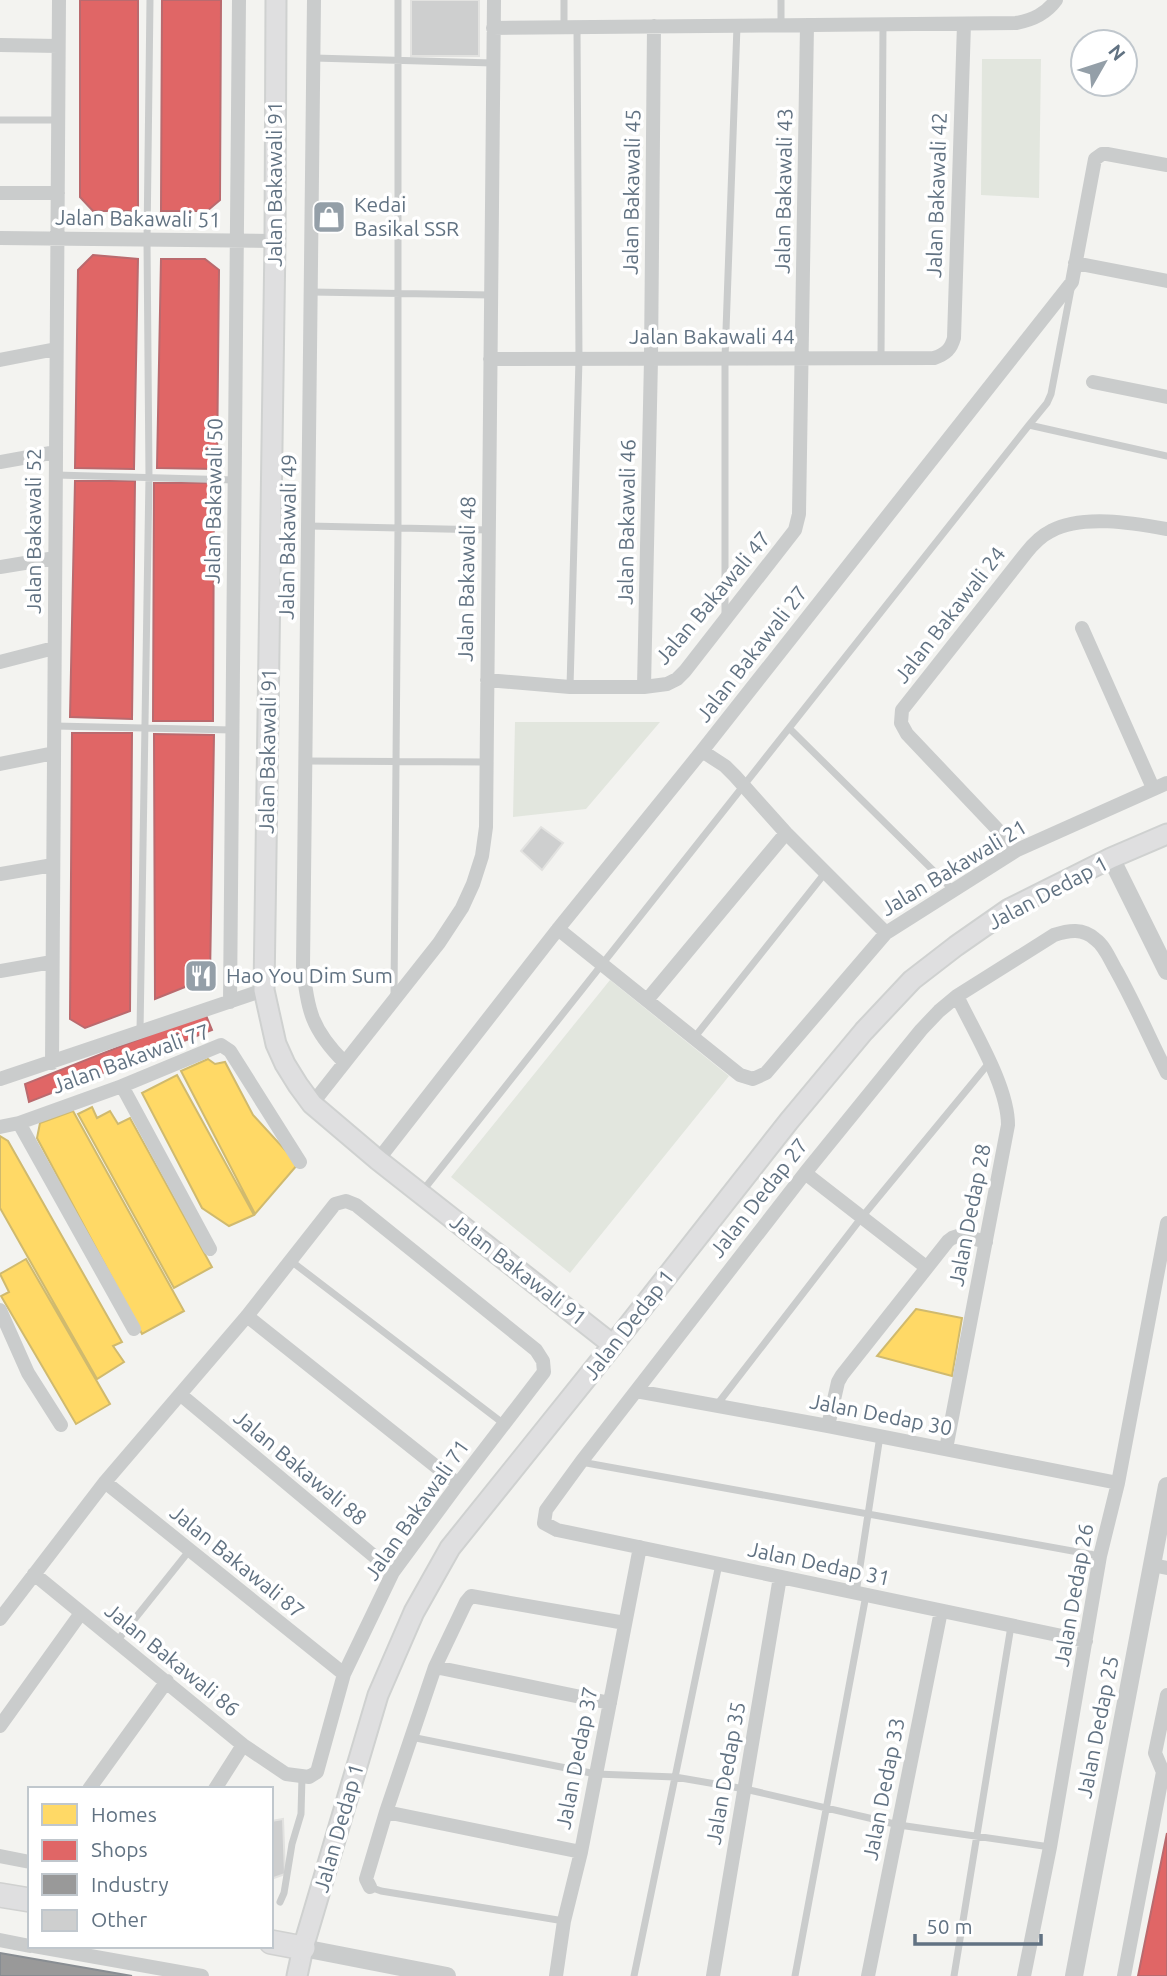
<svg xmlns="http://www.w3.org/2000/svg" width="1167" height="1976" font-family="Ubuntu,sans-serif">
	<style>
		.green { fill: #e2e6de }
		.homes { fill: #ffd966; stroke: #d0ba6e; stroke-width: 2 }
		.shops { fill: #e06666; stroke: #ba6a6e; stroke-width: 2 }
		.industry { fill: #999; stroke: #888d92; stroke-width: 2 }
		.building { fill: #cecfcf; stroke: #e2e2e0; stroke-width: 2 }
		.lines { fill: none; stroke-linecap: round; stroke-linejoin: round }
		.secondary-casing { stroke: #cfd1d0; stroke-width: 23 }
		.primary-casing { stroke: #d0d1d0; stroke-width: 26 }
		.service { stroke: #cacccc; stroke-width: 7 }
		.minor { stroke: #cacccc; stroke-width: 14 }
		.tertiary { stroke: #cacccc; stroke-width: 18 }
		.secondary { stroke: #dfdfe0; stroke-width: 19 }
		.primary { stroke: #dfdfe0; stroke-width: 23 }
		.labels { text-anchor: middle; stroke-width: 7; stroke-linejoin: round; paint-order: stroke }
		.street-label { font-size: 21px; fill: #617282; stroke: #fff }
		.poi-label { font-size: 21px; fill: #617282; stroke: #fff; text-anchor: start }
	</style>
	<rect width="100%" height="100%" fill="#f3f3f0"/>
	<path class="green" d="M 982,59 L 1041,59 L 1039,198 L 981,195 Z
		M 515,722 L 660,722 L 586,809 L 513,817 Z
		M 610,980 L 729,1076 L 570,1273 L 451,1177 Z"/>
	<path class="homes" d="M 208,1059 L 215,1064 L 225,1062 L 253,1115 L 298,1164 L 255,1214 L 181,1071 Z
		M 177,1075 L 254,1215 L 229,1226 L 202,1208 L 142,1093 Z
		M 92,1107 L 97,1118 L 110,1111 L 118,1124 L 130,1118 L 212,1267 L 174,1288 L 78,1114 Z
		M 73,1111 L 184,1311 L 142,1334 L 37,1138 L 40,1123 Z
		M 0,1136 L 8,1141 L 122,1342 L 113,1346 L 124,1362 L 97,1379 L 0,1208 Z
		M 26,1259 L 110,1404 L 76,1424 L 1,1296 L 9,1292 L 0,1274 Z
		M 916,1309 L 962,1318 L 952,1376 L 877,1356 Z"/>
	<path class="shops" d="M 80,0 L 138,0 L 138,211 L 93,211 L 80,197 Z
		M 162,0 L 221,0 L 220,200 L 207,211 L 161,211 Z
		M 93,255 L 138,259 L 134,469 L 75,468 L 78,270 Z
		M 161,259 L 205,259 L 219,270 L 217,469 L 157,468 Z
		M 75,481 L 135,481 L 132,719 L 70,717 Z
		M 154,483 L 214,483 L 213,721 L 153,721 Z
		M 72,733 L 132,733 L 130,1011 L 85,1028 L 70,1019 Z
		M 154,734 L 214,735 L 210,977 L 155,999 Z
		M 205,1013 L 212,1030 L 29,1102 L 25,1084 Z
		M 1167,1833 L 1167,1976 L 1138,1976 Z"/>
	<path class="industry" d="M 0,1953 L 132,1976 L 0,1976 Z"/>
	<path class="building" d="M 411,0 L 479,0 L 479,56 L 411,56 Z
		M 541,827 L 563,843 L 542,870 L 521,851 Z
		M 283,1819 L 285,1874 L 271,1879 L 271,1821 Z"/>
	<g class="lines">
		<defs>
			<path id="secondary" d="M 276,0 L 275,241 L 264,990 L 276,1044 L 285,1064 L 298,1085 L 312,1104 L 378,1160 L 613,1345
				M 297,1976 L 303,1948 L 378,1695 L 414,1612 L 450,1548 L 613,1345 L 789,1121 L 864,1031 L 912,980 L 956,946 L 1009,909 L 1111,858 L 1167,834"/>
			<path id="primary" d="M 0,1895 L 30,1900
				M 271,1942 L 303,1948"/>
		</defs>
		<use href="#secondary" class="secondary-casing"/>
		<use href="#primary" class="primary-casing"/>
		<path class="service" d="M 781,0 L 781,25
			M 564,27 L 564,0
			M 314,58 L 493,63
			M 0,120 L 58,120
			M 1071,289 L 1051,394 L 1047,403 L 1029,425 L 1167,456
			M 311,292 L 491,295
			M 881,358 L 883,24
			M 56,475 L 235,480
			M 309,526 L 489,530
			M 725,616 L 725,358 L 737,26
			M 570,687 L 579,359 L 577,28
			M 55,726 L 232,730
			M 789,728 L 953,890
			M 306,761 L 486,762
			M 394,996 L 398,528 L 398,0
			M 140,1032 L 149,477 L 147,240 L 150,0
			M 694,1038 L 825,873
			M 421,1193 L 1029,425
			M 291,1261 L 504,1424
			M 716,1406 L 862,1217 L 989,1063
			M 581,1462 L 1100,1556
			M 856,1593 L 880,1436
			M 117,1641 L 189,1551
			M 411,1737 L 596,1774 L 675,1777 L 745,1789 L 899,1825 L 1050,1847
			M 370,1887 L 381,1891 L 564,1921
			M 280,1902 L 284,1893 L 292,1844 L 301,1814 L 302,1777
			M 634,1976 L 719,1564
			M 795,1976 L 866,1595
			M 954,1976 L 1011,1626"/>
		<path class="minor" d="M 314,0 L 303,966 C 307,1010 312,1030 344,1062
			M 493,28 L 1016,23 C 1033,20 1046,14 1056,0
			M 0,45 L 58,46
			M 0,193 L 58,193
			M 0,238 L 275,241
			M 1075,263 L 1167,281
			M 490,359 L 934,358 C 946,354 951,349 954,338 L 964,24
			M 0,360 L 56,349
			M 1093,382 L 1167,397
			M 0,462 L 56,452
			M 0,567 L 55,558
			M 1082,628 L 1153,788
			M 0,662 L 54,648
			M 487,680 L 570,687 L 644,687 L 667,684 L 677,679 L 685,671 L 795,530 L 799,514 L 807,25
			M 644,687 L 651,359 L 654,26
			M 702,751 L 725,766 L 735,776 L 786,833 L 886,933
			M 0,764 L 54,753
			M 1017,850 L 907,734 L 901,723 L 902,710 L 1026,553 C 1033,544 1041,536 1051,531 C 1082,514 1133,523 1167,529
			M 0,874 L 53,865
			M 558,929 L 740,1075 L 753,1079 L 766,1073 L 886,933 L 1017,850 L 1167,783
			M 0,971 L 52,962
			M 647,1000 L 786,833
			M 230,1002 L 239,0
			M 52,1063 L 59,0
			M 0,1079 L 264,990
			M 122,1086 L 210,1249
			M 312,1104 L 439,943 L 462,908 L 473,884 L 482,856 L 486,827 L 494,0
			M 19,1123 L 134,1329
			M 0,1127 L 19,1123 L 122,1086 L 221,1045 L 230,1051 L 300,1162
			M 378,1160 L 558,929 L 702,751 L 1072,282 L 1095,159 L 1102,154 L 1107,154 L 1167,165
			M 805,1173 L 926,1267
			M 0,1310 L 28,1373 L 61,1425
			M 247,1316 L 458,1484
			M 636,1391 L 828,1426 L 1118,1483
			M 181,1395 L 393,1572
			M 828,1426 L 838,1382 L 842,1375 L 948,1241 L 952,1238 L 961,1235 L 986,1242
			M 946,1449 L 1008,1125 C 1008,1086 974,1032 957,996
			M 105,1482 L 344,1674
			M 1152,1565 L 1167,1568
			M 0,1619 L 105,1482 L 247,1316 L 335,1204 L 346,1201 L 356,1205 L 536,1350 L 543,1361 L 544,1372 L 458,1484 L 393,1572 L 344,1674 L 317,1772 L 309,1777 L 286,1774 L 243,1745 L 34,1574
			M 1086,1641 L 557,1530 L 544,1523 L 546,1510 L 581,1462 L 805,1173 L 921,1030 L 939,1011 L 957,996 L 1054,935 C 1069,930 1083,928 1095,939 C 1105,946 1110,960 1116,970 C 1135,1004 1150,1039 1167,1073
			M 435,1667 L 610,1703
			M 0,1726 L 81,1613
			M 1163,1772 L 1155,1753 L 1167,1695
			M 89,1789 L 167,1681
			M 215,1789 L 243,1745
			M 386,1812 L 581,1852
			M 0,1856 L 30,1862
			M 370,1887 L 366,1879 L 386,1812 L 435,1667 L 466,1602 L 471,1596 L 625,1623
			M 0,1940 L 30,1946
			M 34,1946 L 202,1976
			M 556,1976 L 564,1921 L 581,1852 L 640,1547
			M 713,1976 L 780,1577
			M 868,1976 L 941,1611
			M 1024,1976 L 1050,1847 L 1100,1556 L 1118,1483 L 1167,1223
			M 1124,1976 L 1163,1772"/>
		<path class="tertiary" d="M 1111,858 L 1167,971
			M 303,1948 L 447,1976
			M 1074,1976 L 1167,1486"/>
		<use href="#secondary" class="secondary"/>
		<use href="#primary" class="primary"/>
	</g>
	<defs>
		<symbol id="shop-square" viewBox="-11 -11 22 22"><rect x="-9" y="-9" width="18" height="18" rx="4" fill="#949fa8" stroke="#fff"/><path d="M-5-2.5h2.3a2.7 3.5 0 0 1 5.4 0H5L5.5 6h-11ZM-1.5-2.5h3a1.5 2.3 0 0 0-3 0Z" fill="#fff"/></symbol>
		<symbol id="restaurant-square" viewBox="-11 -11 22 22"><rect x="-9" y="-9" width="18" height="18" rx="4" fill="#949fa8" stroke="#fff"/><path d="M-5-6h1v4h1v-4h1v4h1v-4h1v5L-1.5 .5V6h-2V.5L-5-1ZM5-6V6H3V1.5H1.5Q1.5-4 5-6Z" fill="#fff"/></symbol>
	</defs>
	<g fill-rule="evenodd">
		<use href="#shop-square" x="310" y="198" width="38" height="38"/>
		<use href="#restaurant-square" x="182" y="957" width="38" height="38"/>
	</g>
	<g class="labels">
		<g class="street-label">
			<text transform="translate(275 184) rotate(-90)" y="7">Jalan Bakawali 91</text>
			<text transform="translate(784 191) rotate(-89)" y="7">Jalan Bakawali 43</text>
			<text transform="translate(632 192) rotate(-89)" y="7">Jalan Bakawali 45</text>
			<text transform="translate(937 195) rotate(-88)" y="7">Jalan Bakawali 42</text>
			<text transform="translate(138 219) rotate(1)" y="7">Jalan Bakawali 51</text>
			<text x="712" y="344">Jalan Bakawali 44</text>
			<text transform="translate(214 501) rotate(-89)" y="7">Jalan Bakawali 50</text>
			<text transform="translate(627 522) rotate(-89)" y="7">Jalan Bakawali 46</text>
			<text transform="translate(34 531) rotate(-90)" y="7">Jalan Bakawali 52</text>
			<text transform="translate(288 537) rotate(-89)" y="7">Jalan Bakawali 49</text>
			<text transform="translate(467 579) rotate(-89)" y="7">Jalan Bakawali 48</text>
			<text transform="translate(713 598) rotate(-50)" y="7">Jalan Bakawali 47</text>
			<text transform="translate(950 615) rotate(-52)" y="7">Jalan Bakawali 24</text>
			<text transform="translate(752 654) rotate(-52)" y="7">Jalan Bakawali 27</text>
			<text transform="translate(268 751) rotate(-89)" y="7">Jalan Bakawali 91</text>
			<text transform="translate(954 868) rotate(-31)" y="7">Jalan Bakawali 21</text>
			<text transform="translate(1048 893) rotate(-28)" y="7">Jalan Dedap 1</text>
			<text transform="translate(131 1059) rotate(-20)" y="7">Jalan Bakawali 77</text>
			<text transform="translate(759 1198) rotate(-52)" y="7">Jalan Dedap 27</text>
			<text transform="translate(970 1215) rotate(-79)" y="7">Jalan Dedap 28</text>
			<text transform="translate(518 1270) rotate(38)" y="7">Jalan Bakawali 91</text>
			<text transform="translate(629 1325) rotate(-52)" y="7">Jalan Dedap 1</text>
			<text transform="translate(881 1415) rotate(11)" y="7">Jalan Dedap 30</text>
			<text transform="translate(300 1468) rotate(40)" y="7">Jalan Bakawali 88</text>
			<text transform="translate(417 1510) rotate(-55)" y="7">Jalan Bakawali 71</text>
			<text transform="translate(237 1562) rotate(39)" y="7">Jalan Bakawali 87</text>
			<text transform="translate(819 1564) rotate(12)" y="7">Jalan Dedap 31</text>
			<text transform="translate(1074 1595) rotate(-80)" y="7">Jalan Dedap 26</text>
			<text transform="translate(172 1660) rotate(39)" y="7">Jalan Bakawali 86</text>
			<text transform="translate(1098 1727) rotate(-79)" y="7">Jalan Dedap 25</text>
			<text transform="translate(577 1758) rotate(-79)" y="7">Jalan Dedap 37</text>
			<text transform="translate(726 1773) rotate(-80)" y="7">Jalan Dedap 35</text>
			<text transform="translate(884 1789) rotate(-79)" y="7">Jalan Dedap 33</text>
			<text transform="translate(339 1828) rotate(-74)" y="7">Jalan Dedap 1</text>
		</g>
		<g class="poi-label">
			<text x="354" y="212">Kedai<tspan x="354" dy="24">Basikal SSR</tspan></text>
			<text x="226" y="983">Hao You Dim Sum</text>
		</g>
	</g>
	<rect x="28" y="1787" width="245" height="161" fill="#ffffff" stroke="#c0c7cd" stroke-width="2"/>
	<rect x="42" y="1804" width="35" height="21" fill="#ffd966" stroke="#c0c7cd" stroke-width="2"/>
	<text x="91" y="1822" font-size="21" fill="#617282">Homes</text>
	<rect x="42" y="1840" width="35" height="21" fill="#e06666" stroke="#c0c7cd" stroke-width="2"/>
	<text x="91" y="1857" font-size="21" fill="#617282">Shops</text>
	<rect x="42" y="1874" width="35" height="21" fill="#999999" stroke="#c0c7cd" stroke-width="2"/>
	<text x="91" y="1892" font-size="21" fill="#617282">Industry</text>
	<rect x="42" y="1910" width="35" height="21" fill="#cecfcf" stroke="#c0c7cd" stroke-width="2"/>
	<text x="91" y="1927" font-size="21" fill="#617282">Other</text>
	<g transform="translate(1104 63) rotate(51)"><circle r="33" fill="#ffffff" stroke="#c0c7cd" stroke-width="2"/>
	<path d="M0-5L12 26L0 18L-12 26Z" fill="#949fa8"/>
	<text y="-10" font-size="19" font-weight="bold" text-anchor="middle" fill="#617282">N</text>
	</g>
	<path d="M915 1934v10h126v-10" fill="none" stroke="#617282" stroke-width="3.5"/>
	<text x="926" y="1934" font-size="21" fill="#617282" stroke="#ffffff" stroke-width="5" paint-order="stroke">50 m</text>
</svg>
